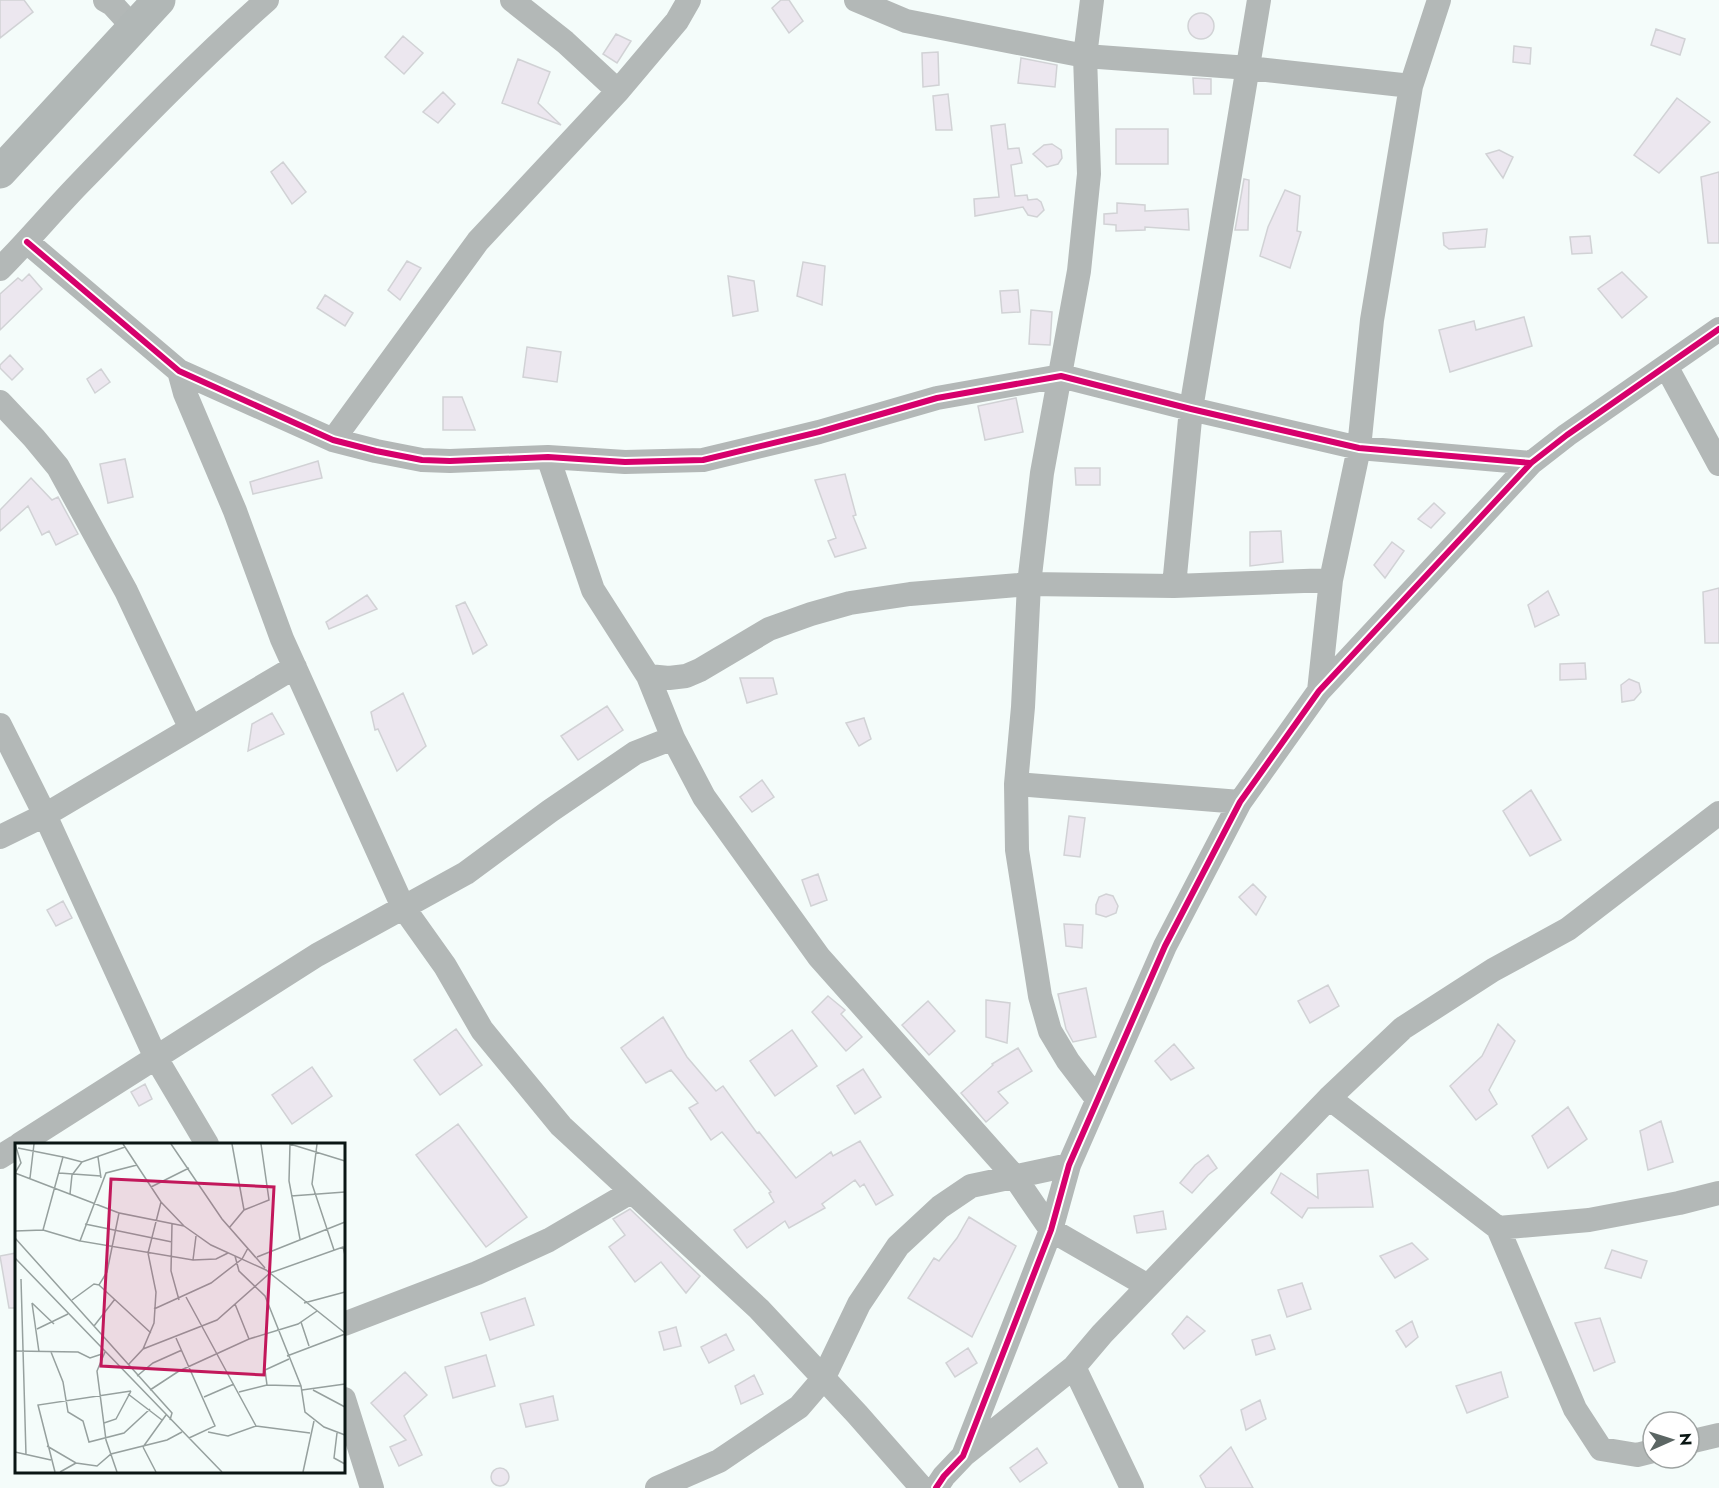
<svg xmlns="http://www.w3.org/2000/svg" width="1719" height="1488" font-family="Jost,sans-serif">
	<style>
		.building { fill: #ece7ef; stroke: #d1d2d5; stroke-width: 1.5 }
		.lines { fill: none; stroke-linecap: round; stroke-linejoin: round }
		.street { stroke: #b3b8b7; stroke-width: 24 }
		.secondary { stroke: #b1b7b6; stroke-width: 33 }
		.cycleway-casing { stroke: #fff; stroke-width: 10 }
		.cycleway { stroke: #d6006c; stroke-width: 6 }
		.inset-road { fill: none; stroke: #96a09e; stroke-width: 1.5 }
		.view { fill: #c2185b; fill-opacity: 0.15; stroke: #c2185b; stroke-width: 3 }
		.inset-edge { fill: none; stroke: #0a1614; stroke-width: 3 }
	</style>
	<rect width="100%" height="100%" fill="#f4fcfa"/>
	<path class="building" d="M 0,0 L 24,0 L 33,12 L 0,38 Z
		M 781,0 L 789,0 L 803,21 L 789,33 L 772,8 Z
		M1188 26a13 13 0 1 1 26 0a13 13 0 1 1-26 0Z
		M 1656,29 L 1685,39 L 1680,55 L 1651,45 Z
		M 616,34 L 631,41 L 617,63 L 603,54 Z
		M 403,36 L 423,53 L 404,74 L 385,57 Z
		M 1514,46 L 1531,48 L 1530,64 L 1513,62 Z
		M 938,52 L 939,85 L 923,87 L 922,53 Z
		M 1021,58 L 1057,65 L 1055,87 L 1018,83 Z
		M 518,59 L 550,72 L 538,103 L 561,125 L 502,103 Z
		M 1193,78 L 1211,79 L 1211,94 L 1194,94 Z
		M 443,92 L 455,104 L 438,123 L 423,112 Z
		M 948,94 L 952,130 L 936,130 L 933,96 Z
		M 1677,98 L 1710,122 L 1659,173 L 1634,155 Z
		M 1005,124 L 1008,149 L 1019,148 L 1022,163 L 1011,165 L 1015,196 L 1027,195 L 1028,200 L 1037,199 L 1041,202 L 1044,210 L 1037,217 L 1028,215 L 1023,207 L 975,216 L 974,199 L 999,197 L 991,126 Z
		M 1116,129 L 1168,129 L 1168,164 L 1116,164 Z
		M 1052,144 L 1061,150 L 1062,158 L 1058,164 L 1047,167 L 1033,154 L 1044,145 Z
		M 1499,150 L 1513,157 L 1503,178 L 1486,154 Z
		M 283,162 L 306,192 L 292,204 L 271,172 Z
		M 1719,172 L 1719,243 L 1708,243 L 1701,177 Z
		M 1244,179 L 1249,180 L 1248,230 L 1235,230 Z
		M 1285,190 L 1300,196 L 1297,231 L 1301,232 L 1290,268 L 1260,256 L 1268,227 Z
		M 1117,203 L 1145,205 L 1145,211 L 1188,209 L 1189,230 L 1145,227 L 1145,230 L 1116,231 L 1116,225 L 1104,224 L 1104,214 L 1117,213 Z
		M 1487,229 L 1485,247 L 1449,249 L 1444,245 L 1443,233 Z
		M 1590,236 L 1592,253 L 1572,254 L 1570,237 Z
		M 407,261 L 421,268 L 400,300 L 388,290 Z
		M 803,262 L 825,266 L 822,305 L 797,296 Z
		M 1622,272 L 1647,297 L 1622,318 L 1598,289 Z
		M 29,274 L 42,289 L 0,330 L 0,294 L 18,278 L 22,281 Z
		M 728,276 L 754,281 L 758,311 L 733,316 Z
		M 1018,290 L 1020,312 L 1002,313 L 1000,291 Z
		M 325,295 L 353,313 L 345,326 L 317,308 Z
		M 1031,310 L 1052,312 L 1050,345 L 1029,344 Z
		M 1524,317 L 1532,346 L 1450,372 L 1439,330 L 1474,321 L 1476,330 Z
		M 527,347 L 561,352 L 557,382 L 523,377 Z
		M 10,355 L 23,369 L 12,380 L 0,368 L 0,365 Z
		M 101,369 L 110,382 L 95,393 L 87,379 Z
		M 443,397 L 462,397 L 475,430 L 443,430 Z
		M 1016,398 L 1023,432 L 985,440 L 978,406 Z
		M 125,459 L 133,497 L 108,503 L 100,464 Z
		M 318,461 L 322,478 L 253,494 L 250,482 Z
		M 1075,468 L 1100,468 L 1100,485 L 1076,485 Z
		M 845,474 L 856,515 L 853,516 L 866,548 L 835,557 L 828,541 L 836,538 L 815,480 Z
		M 31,478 L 52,500 L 58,497 L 78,534 L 56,545 L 49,531 L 42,535 L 28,506 L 0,531 L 0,510 Z
		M 1434,503 L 1445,513 L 1431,528 L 1418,519 Z
		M 1281,531 L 1283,562 L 1250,566 L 1250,532 Z
		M 1392,542 L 1404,551 L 1385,578 L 1374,565 Z
		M 1719,588 L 1719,643 L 1705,643 L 1703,592 Z
		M 1548,591 L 1559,615 L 1535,627 L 1528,605 Z
		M 367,595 L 377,609 L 329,629 L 326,622 Z
		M 465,602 L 487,645 L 473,654 L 456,606 Z
		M 1585,663 L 1586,679 L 1560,680 L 1560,664 Z
		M 740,678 L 773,678 L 777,694 L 747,703 Z
		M 1629,679 L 1639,683 L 1641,692 L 1634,700 L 1622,702 L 1621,685 Z
		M 403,693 L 426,746 L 397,771 L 378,729 L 375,730 L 371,712 Z
		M 607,706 L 623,730 L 578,760 L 561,736 Z
		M 272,713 L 284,734 L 248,751 L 252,724 Z
		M 864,718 L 871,739 L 859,746 L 846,723 Z
		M 762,780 L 774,797 L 752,812 L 740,797 Z
		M 1531,790 L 1561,840 L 1530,856 L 1503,811 Z
		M 1069,816 L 1085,818 L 1080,857 L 1064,855 Z
		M 818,874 L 827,900 L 811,906 L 802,880 Z
		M 1253,884 L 1266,897 L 1256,915 L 1239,897 Z
		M 1106,894 L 1113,896 L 1118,906 L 1116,913 L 1106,917 L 1096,914 L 1096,905 L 1099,897 Z
		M 63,901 L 72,918 L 56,926 L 47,910 Z
		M 1064,924 L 1083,925 L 1082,948 L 1066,946 Z
		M 1328,985 L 1339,1006 L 1310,1023 L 1298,1001 Z
		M 1086,988 L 1096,1037 L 1073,1042 L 1066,1029 L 1058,994 Z
		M 828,996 L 845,1010 L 841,1014 L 862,1037 L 846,1051 L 812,1012 Z
		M 986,1000 L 1010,1003 L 1007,1043 L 986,1037 Z
		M 928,1001 L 955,1031 L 929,1055 L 902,1025 Z
		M 663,1017 L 687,1057 L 716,1091 L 723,1086 L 757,1133 L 759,1132 L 796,1178 L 831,1152 L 833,1156 L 860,1141 L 893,1195 L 876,1205 L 864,1184 L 860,1187 L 855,1180 L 822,1204 L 825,1208 L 789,1228 L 785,1221 L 747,1248 L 734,1230 L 774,1202 L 769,1193 L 771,1192 L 722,1132 L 711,1140 L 689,1108 L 698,1103 L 671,1070 L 646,1083 L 621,1048 Z
		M 1498,1024 L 1515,1041 L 1489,1090 L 1497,1104 L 1476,1120 L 1450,1086 L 1482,1056 Z
		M 456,1029 L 482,1065 L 440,1095 L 414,1060 Z
		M 792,1030 L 817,1066 L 775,1096 L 750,1061 Z
		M 1174,1044 L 1194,1068 L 1171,1080 L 1155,1061 Z
		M 1018,1048 L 1032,1071 L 998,1092 L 1008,1103 L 986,1122 L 961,1093 L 993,1065 L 992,1064 Z
		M 312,1067 L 332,1096 L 292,1124 L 272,1095 Z
		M 863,1069 L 881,1097 L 855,1114 L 837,1086 Z
		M 145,1084 L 152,1099 L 139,1106 L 131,1092 Z
		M 1568,1107 L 1587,1139 L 1548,1168 L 1532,1136 Z
		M 1661,1121 L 1673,1162 L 1648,1170 L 1640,1131 Z
		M 458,1124 L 527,1217 L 486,1247 L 416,1155 Z
		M 1208,1155 L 1217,1168 L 1208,1175 L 1192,1193 L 1180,1183 L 1195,1165 Z
		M 1368,1170 L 1373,1207 L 1308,1208 L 1302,1218 L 1271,1193 L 1281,1173 L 1318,1198 L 1317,1174 Z
		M 630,1209 L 700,1276 L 686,1293 L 661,1262 L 635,1282 L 609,1247 L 625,1235 L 613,1219 Z
		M 1163,1211 L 1166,1229 L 1137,1233 L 1134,1216 Z
		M 969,1217 L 1016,1246 L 972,1337 L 908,1298 L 934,1258 L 939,1261 L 957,1238 Z
		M 1412,1243 L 1428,1259 L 1395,1278 L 1380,1256 Z
		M 1612,1250 L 1647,1261 L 1641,1278 L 1605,1268 Z
		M 16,1253 L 16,1308 L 9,1308 L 0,1256 Z
		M 1302,1283 L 1311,1309 L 1287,1317 L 1278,1290 Z
		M 525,1298 L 534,1325 L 490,1340 L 481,1313 Z
		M 1187,1316 L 1205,1331 L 1184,1349 L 1172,1334 Z
		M 1600,1318 L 1615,1362 L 1594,1371 L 1575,1323 Z
		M 1412,1321 L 1418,1337 L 1406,1347 L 1396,1331 Z
		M 676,1327 L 681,1346 L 664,1350 L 659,1332 Z
		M 726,1334 L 734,1350 L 709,1363 L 701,1347 Z
		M 1270,1335 L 1275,1349 L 1256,1355 L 1252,1340 Z
		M 968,1348 L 977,1363 L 955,1377 L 946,1363 Z
		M 486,1355 L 495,1386 L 453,1398 L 445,1367 Z
		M 405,1372 L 427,1395 L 404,1416 L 422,1455 L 399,1466 L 390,1447 L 406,1440 L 371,1403 Z
		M 1501,1372 L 1508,1397 L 1467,1413 L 1456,1386 Z
		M 754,1375 L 763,1394 L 741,1404 L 735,1386 Z
		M 553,1396 L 558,1420 L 526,1427 L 520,1404 Z
		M 1260,1400 L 1266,1419 L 1246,1430 L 1241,1410 Z
		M 1231,1447 L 1253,1488 L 1206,1488 L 1200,1476 Z
		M 1037,1448 L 1047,1463 L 1020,1482 L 1010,1468 Z
		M491 1477a9 9 0 1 1 18 0a9 9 0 1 1-18 0Z"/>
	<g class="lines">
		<path class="street" d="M 105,0 L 112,4 L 133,27
			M 512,0 L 565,42 L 618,91
			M 856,0 L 906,21 L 1085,56 L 1249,68 L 1411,86 L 1372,320 L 1359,448 L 1331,580 L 1319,691
			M 1092,0 L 1085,56 L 1089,174 L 1079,271 L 1042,473 L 1029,584 L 1023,707 L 1016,784 L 1017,850 L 1040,996 L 1050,1031 L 1068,1061 L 1097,1099
			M 1411,86 L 1439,0
			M 27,242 L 179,371 L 333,440 L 376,451 L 422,460 L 450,461 L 548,457 L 625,462 L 703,460 L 819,432 L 937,398 L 1061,376 L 1191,409 L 1359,448 L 1531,463
			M 0,269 C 27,242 51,213 78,185 C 139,122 201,58 267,0
			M 1666,366 L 1719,464
			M 179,371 L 185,393 L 235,511 L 282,639 L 403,907 L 445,966 L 482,1030 L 561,1126 L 759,1309 L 857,1414 L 922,1488
			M 0,402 L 34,438 L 58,467 L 126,591 L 190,727
			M 333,440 L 478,241 L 618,91 L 677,21 L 689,0
			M 548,457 L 593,590 L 648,676 L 673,738 L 704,797 L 819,957 L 1014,1176 L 1051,1230 L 1148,1286
			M 1174,586 L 1191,409 L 1259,0
			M 648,676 L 669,678 L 686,676 L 700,670 L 769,629 L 811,614 L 850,603 L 910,594 L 1029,584 L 1174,586 L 1331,580
			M 0,725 L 45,815 L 156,1058 L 207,1144
			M 1016,784 L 1240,802
			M 0,837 L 45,815 L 295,667
			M 1329,1098 L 1498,1228 L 1575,1409 L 1601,1449 L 1637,1455 L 1653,1451
			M 20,1144 L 317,955 L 466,873 L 550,811 L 635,753 L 673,738
			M 0,1157 L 16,1147
			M 1498,1228 L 1589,1220 L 1679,1203 L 1719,1193
			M 344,1324 L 477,1273 L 549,1240 L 631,1192
			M 1074,1367 L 1132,1488
			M 344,1399 L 372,1488
			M 1689,1442 L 1719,1435
			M 964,1455 L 1074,1367 L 1102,1334 L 1329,1098 L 1403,1028 L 1493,970 L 1568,929 L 1719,813
			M 657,1488 L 719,1461 L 799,1407 L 823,1379 L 859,1304 L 898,1246 L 940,1207 L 971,1186 L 1069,1165
			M 936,1488 L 944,1476 L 963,1456 L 1051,1230 L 1069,1165 L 1165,946 L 1240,802 L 1319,691 L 1531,463 L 1567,435 L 1719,329"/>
		<path class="secondary" d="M 0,172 L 159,0"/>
		<defs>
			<path id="cycleway" d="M 27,242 L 179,371 L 333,440 L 376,451 L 422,460 L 450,461 L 548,457 L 625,462 L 703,460 L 819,432 L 937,398 L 1061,376 L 1191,409 L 1359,448 L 1531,463
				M 936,1488 L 944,1476 L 963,1456 L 1051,1230 L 1069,1165 L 1165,946 L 1240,802 L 1319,691 L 1531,463 L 1567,435 L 1719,329"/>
		</defs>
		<use href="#cycleway" class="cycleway-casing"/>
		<use href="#cycleway" class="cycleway"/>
	</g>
	<g transform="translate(15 1143)">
		<rect width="330" height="330" fill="#f4fcfa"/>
		<path class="inset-road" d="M 108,1 L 146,59 L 169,83 L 196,102 L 251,127 L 330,190M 156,1 L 207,76 L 250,125M 217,1 L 229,67M 302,1 L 297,41 L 319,107M 3,5 L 48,14M 83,14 L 86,35M 122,22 L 91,30 L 65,98 L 178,117 L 201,116 L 213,110M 0,30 L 104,70M 0,30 L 6,20 L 0,1M 44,30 L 86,33M 15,35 L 19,1M 136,44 L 174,25M 55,51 L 57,32 L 67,19M 276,53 L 330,49M 70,81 L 157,99M 157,81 L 156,128 L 164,157M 214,85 L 229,67 L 254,57 L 246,1M 28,87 L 65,98M 0,88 L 28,87 L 48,14 L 67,19 L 110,4M 0,95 L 157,270 L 155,277M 285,96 L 274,38 L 275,1 L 330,18M 220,113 L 224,128 L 250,153 L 286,243 L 290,269 L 309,284 L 330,292M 242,114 L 330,79M 0,115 L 207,329M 178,117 L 181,93M 6,136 L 11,312M 84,142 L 136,190M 171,154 L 241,283 L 213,293 L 193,289M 57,157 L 79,141 L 84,142 L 92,129 L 104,70 L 169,83M 17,160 L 24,209M 17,160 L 39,181M 289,160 L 330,149M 220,161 L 234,196M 139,166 L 196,140 L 227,116 L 233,105M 286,179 L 294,203M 79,183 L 100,156M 22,186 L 53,171M 161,195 L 200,283 L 174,295M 128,206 L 202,177 L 255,130 L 328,104 L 330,112M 0,208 L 63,209 L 75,215 L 87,211M 36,209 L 48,239 L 53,269 L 68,278 L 74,299 L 109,290 L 135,266M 90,209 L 82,228 L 91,297 L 102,329M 272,213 L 330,191M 113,222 L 128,206 L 139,180 L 141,149 L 133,110 L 146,59M 122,233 L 138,220 L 167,207M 252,242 L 250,227 L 274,216M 135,247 L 164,228 L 234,196 L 283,181 L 302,168M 287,247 L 330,241M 298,247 L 330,264M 224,249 L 252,242 L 286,243M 113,251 L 147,277M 189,254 L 219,241M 89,280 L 101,276 L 116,248M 241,283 L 295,290M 322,290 L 319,315 L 330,321M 32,303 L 61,320 L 82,323 L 96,311 L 152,297 L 167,289M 128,304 L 151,272M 128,304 L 141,329M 0,309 L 36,317M 40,329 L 23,262 L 116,248M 45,329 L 61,320M 288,329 L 299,278"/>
		<path class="view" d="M 96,36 L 259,44 L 249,232 L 86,223 Z"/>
		<rect width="330" height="330" class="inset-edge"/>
	</g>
	<g transform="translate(1671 1440) rotate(87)"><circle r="28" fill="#ffffff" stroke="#9da2a1" stroke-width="1.5"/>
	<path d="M0-4.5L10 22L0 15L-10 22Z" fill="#5c6664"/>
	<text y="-9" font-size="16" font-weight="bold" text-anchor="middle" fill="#0a1614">N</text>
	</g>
</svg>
